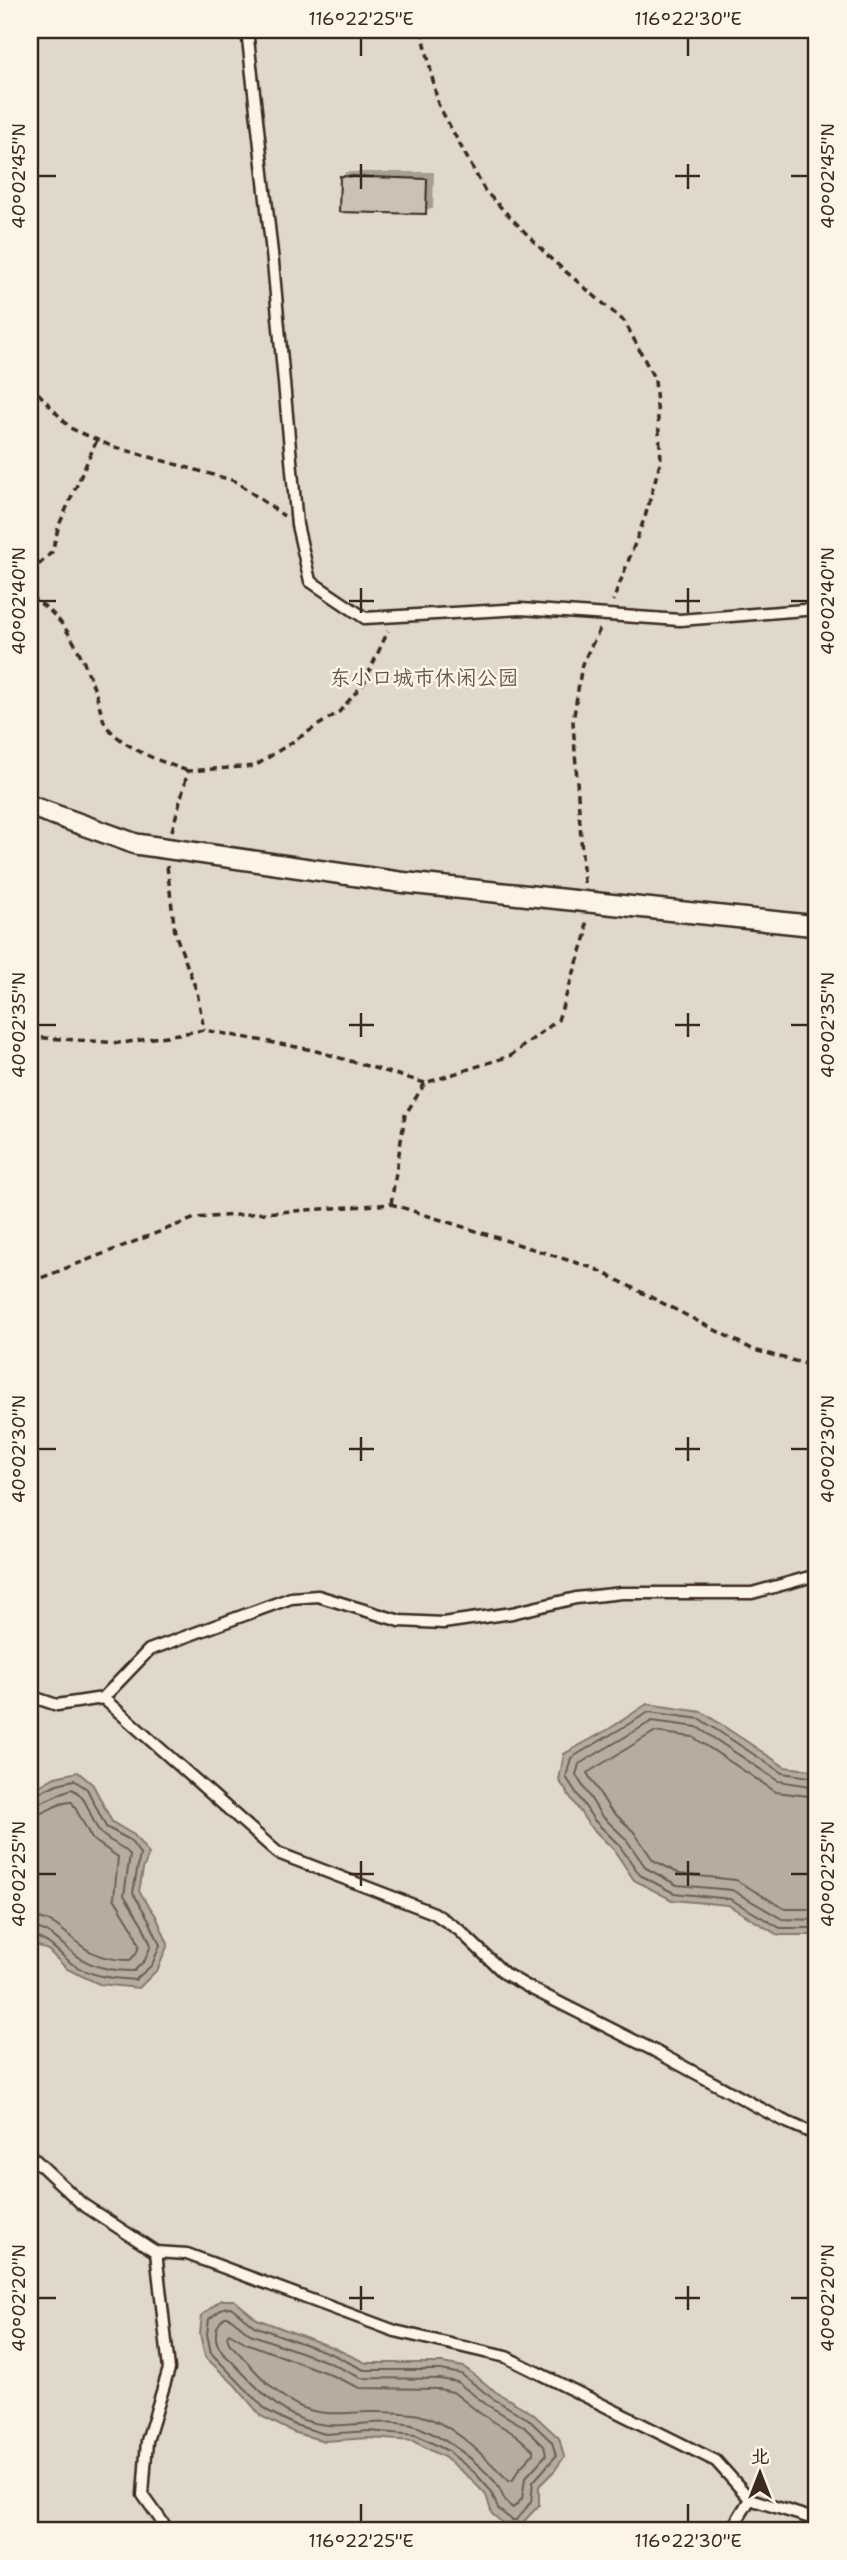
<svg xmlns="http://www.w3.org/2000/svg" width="847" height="2560" font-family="'Shantell Sans','LXGW WenKai TC',sans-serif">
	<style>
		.green { fill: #e0d8c8; stroke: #8e8173; stroke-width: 2 }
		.water { fill: #b7ad9e; stroke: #85796b; stroke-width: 2 }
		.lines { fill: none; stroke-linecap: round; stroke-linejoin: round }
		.shore { stroke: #6d5e51; stroke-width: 2 }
		.building { fill: #ccc2b3; stroke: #3b2a1e; stroke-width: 2; filter: url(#shadow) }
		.service-casing { stroke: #3b2a1e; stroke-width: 15 }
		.minor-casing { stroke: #3b2a1e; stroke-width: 24 }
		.path { stroke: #3b2a1e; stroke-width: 3.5; stroke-dasharray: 7 5; stroke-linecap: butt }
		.service { stroke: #fcf5e5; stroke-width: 10 }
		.minor { stroke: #fcf5e5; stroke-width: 19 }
		.ticks { fill: none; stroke: #3b2a1e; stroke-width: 2.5 }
		.labels { text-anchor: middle; stroke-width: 5; stroke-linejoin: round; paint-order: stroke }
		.park-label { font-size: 21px; fill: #645648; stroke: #fcf5e5 }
		.neatline { fill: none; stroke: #3b2a1e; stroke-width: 2.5 }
		.ticks-label { font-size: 18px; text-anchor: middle; fill: #3b2a1e }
	</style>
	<defs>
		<filter id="shadow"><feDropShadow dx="6" dy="-6" stdDeviation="0" flood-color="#0004"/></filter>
	</defs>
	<rect width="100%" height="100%" fill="#fcf5e5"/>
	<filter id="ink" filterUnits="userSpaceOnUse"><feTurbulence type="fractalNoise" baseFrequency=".0143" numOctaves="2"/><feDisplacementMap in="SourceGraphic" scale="14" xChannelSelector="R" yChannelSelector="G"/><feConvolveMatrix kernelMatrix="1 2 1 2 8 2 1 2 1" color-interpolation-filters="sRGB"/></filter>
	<g filter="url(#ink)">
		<path class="green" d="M 30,30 L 817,30 L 817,2530 L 30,2530 Z"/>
		<path class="water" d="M 647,1704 L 702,1712 L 785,1767 L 817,1771 L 817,1935 L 778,1935 L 728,1905 L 672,1900 L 634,1880 L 614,1850 L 589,1825 L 559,1780 L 564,1754 L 609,1729 Z
			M 78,1772 L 93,1785 L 112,1822 L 134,1835 L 149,1854 L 143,1869 L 139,1891 L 156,1916 L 168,1944 L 158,1969 L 139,1988 L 99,1984 L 67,1969 L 48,1950 L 30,1942 L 30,1791 L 55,1777 Z
			M 221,2300 L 234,2300 L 257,2319 L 334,2348 L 366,2363 L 442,2363 L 464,2367 L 496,2392 L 532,2413 L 559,2438 L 564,2457 L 555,2470 L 539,2486 L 539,2505 L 516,2530 L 511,2530 L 492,2514 L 486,2495 L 470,2478 L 444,2457 L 413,2441 L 369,2438 L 324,2441 L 293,2432 L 261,2416 L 234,2384 L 205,2357 L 200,2334 L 202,2315 Z"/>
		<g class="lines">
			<path class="shore" d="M 817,1778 L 782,1773 L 700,1719 L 649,1712 L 571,1758 L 566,1777 L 594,1820 L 619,1845 L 640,1875 L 674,1893 L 730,1899 L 780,1928 L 817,1928
				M 817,1787 L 778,1781 L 697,1727 L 652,1721 L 579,1764 L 576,1775 L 601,1815 L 626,1839 L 646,1868 L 677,1885 L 732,1890 L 782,1919 L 817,1920
				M 30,1797 L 57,1784 L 74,1780 L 87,1789 L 106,1827 L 130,1840 L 140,1854 L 133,1893 L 149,1920 L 160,1945 L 152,1965 L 135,1980 C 113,1978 90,1977 71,1963 C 57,1952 49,1939 30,1936
				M 817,1797 L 776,1792 L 693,1737 L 654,1732 L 587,1773 L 609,1808 L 634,1832 L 653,1860 L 680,1874 L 736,1880 L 785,1909 L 817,1909
				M 30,1805 C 45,1804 57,1793 72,1789 C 89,1798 89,1817 99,1831 C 107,1842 122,1844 130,1855 L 124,1895 L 142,1924 L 151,1945 L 145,1960 L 134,1971 C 114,1971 92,1968 76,1955 C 60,1944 51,1929 30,1927
				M 30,1816 C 45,1815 58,1801 72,1802 L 92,1839 L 118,1857 L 114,1898 L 133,1929 L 139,1946 L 136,1954 L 130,1960 C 113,1960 96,1957 82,1946 C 64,1933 55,1918 30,1917
				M 231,2307 L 254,2326 L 332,2354 L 364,2370 L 441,2370 L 461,2374 L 492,2398 L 528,2419 L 552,2442 L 556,2456 L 533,2482 L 531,2502 L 516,2520 L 512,2520 L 498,2509 L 491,2491 L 475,2473 L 448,2451 L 416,2435 L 369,2431 L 325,2434 L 295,2425 L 266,2410 L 211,2353 L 207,2334 L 209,2319 L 223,2308 Z
				M 225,2317 L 229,2317 L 250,2334 L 328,2362 L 361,2378 L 440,2379 L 457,2382 L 487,2405 L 523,2426 L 544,2446 L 546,2455 L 525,2478 L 522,2499 L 513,2508 C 502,2502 503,2492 496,2483 C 475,2459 451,2442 423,2429 C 399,2416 354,2427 327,2425 C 280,2422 255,2383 224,2354 C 213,2343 213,2327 225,2317 Z
				M 229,2333 L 246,2343 L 324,2372 L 360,2388 L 439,2389 L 453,2392 L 481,2414 L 516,2435 L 533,2450 L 533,2454 L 518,2470 L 513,2480 L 509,2481 C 484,2457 455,2424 419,2415 C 404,2412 385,2412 370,2412 C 346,2412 324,2417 301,2407 C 271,2394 252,2365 229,2343 L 227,2336 Z"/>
		</g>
		<path class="building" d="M 340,176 L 427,179 L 426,214 L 339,212 Z"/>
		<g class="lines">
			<defs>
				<path id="service" d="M 247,30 L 273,262 L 297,525 L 310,581 L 365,618 L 521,609 L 680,620 L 817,609
					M 30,1696 L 57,1705 L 103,1698 L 149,1650 L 291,1598 L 318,1596 L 400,1621 L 443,1623 L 512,1613 L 576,1598 L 622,1593 L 752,1593 L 817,1575
					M 103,1698 L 278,1853 L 434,1913 L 459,1930 L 504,1973 L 530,1988 L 653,2050 L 782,2120 L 817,2135
					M 30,2155 L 82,2204 L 156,2252 L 187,2254 L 395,2331 L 506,2357 L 716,2461 L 750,2499 L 817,2520
					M 156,2252 L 169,2369 L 147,2441 L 143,2495 L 168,2530
					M 731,2530 L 750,2499"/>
				<path id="minor" d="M 30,806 L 136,844 L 399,882 L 817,926"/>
			</defs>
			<use href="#service" class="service-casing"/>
			<use href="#minor" class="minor-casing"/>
			<path class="path" d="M 422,30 L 438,104 L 485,191 L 551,259 L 625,322 L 655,380 L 661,459 L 645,517 L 613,601
				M 30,59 L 39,30
				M 30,384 L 70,428 L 111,446 L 235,481 L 284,516
				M 30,573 L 52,552 L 59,525 L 97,440
				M 30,597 C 67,616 84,659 97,697 C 100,706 102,721 108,728 C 129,751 160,761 188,771
				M 172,831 L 188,771 L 255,766 L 339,712 L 364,683 L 388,631
				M 167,866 L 175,933 L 197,992 L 204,1030
				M 584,883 L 573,722 L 582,664 L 601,627
				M 30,1037 L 122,1043 L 204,1030 L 313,1050 L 425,1083
				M 391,1204 L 405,1115 L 425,1083 L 510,1056 L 558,1020 L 586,936 L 586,919
				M 30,1280 L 41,1278 L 195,1218 L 391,1204 L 596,1269 L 754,1350 L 817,1367"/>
			<use href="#service" class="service"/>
			<use href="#minor" class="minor"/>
		</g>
	</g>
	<path class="ticks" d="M 361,38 L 361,56M 688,38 L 688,56M 361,164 L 361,189M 688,164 L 688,189M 38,176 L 56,176M 349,176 L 374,176M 675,176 L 700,176M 791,176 L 808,176M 361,588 L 361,613M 688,588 L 688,613M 38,601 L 56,601M 349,601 L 374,601M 675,601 L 700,601M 791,601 L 808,601M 361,1013 L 361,1037M 688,1013 L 688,1037M 38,1025 L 56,1025M 349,1025 L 374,1025M 675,1025 L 700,1025M 791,1025 L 808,1025M 361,1437 L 361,1461M 688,1437 L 688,1461M 38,1449 L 56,1449M 349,1449 L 374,1449M 675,1449 L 700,1449M 791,1449 L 808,1449M 361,1861 L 361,1886M 688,1861 L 688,1886M 38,1874 L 56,1874M 349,1874 L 374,1874M 675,1874 L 700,1874M 791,1874 L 808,1874M 361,2286 L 361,2310M 688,2286 L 688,2310M 38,2298 L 56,2298M 349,2298 L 374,2298M 675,2298 L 700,2298M 791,2298 L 808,2298M 361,2504 L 361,2522M 688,2504 L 688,2522"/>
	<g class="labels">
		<g class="park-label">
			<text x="424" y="685">东小口城市休闲公园</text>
		</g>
	</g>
	<rect width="847" height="2560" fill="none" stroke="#fcf5e5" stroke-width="77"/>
	<g transform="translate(760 2473)" stroke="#fcf5e5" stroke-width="5" paint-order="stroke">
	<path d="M0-5L12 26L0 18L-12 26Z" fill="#3b2a1e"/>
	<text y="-10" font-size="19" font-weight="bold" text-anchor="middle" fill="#3b2a1e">北</text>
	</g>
	<rect x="38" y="38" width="770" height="2484" class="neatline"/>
	<g class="ticks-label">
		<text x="361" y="25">116°22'25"E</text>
		<text x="688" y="25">116°22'30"E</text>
		<text transform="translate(19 176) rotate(-90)" y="6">40°02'45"N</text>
		<text transform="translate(828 176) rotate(-90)" y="6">40°02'45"N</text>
		<text transform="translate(19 601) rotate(-90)" y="6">40°02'40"N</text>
		<text transform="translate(828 601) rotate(-90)" y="6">40°02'40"N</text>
		<text transform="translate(19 1025) rotate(-90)" y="6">40°02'35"N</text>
		<text transform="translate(828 1025) rotate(-90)" y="6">40°02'35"N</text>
		<text transform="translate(19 1449) rotate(-90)" y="6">40°02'30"N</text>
		<text transform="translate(828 1449) rotate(-90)" y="6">40°02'30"N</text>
		<text transform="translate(19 1874) rotate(-90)" y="6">40°02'25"N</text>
		<text transform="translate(828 1874) rotate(-90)" y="6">40°02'25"N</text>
		<text transform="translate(19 2298) rotate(-90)" y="6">40°02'20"N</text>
		<text transform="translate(828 2298) rotate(-90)" y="6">40°02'20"N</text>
		<text x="361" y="2547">116°22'25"E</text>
		<text x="688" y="2547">116°22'30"E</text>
	</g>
</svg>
